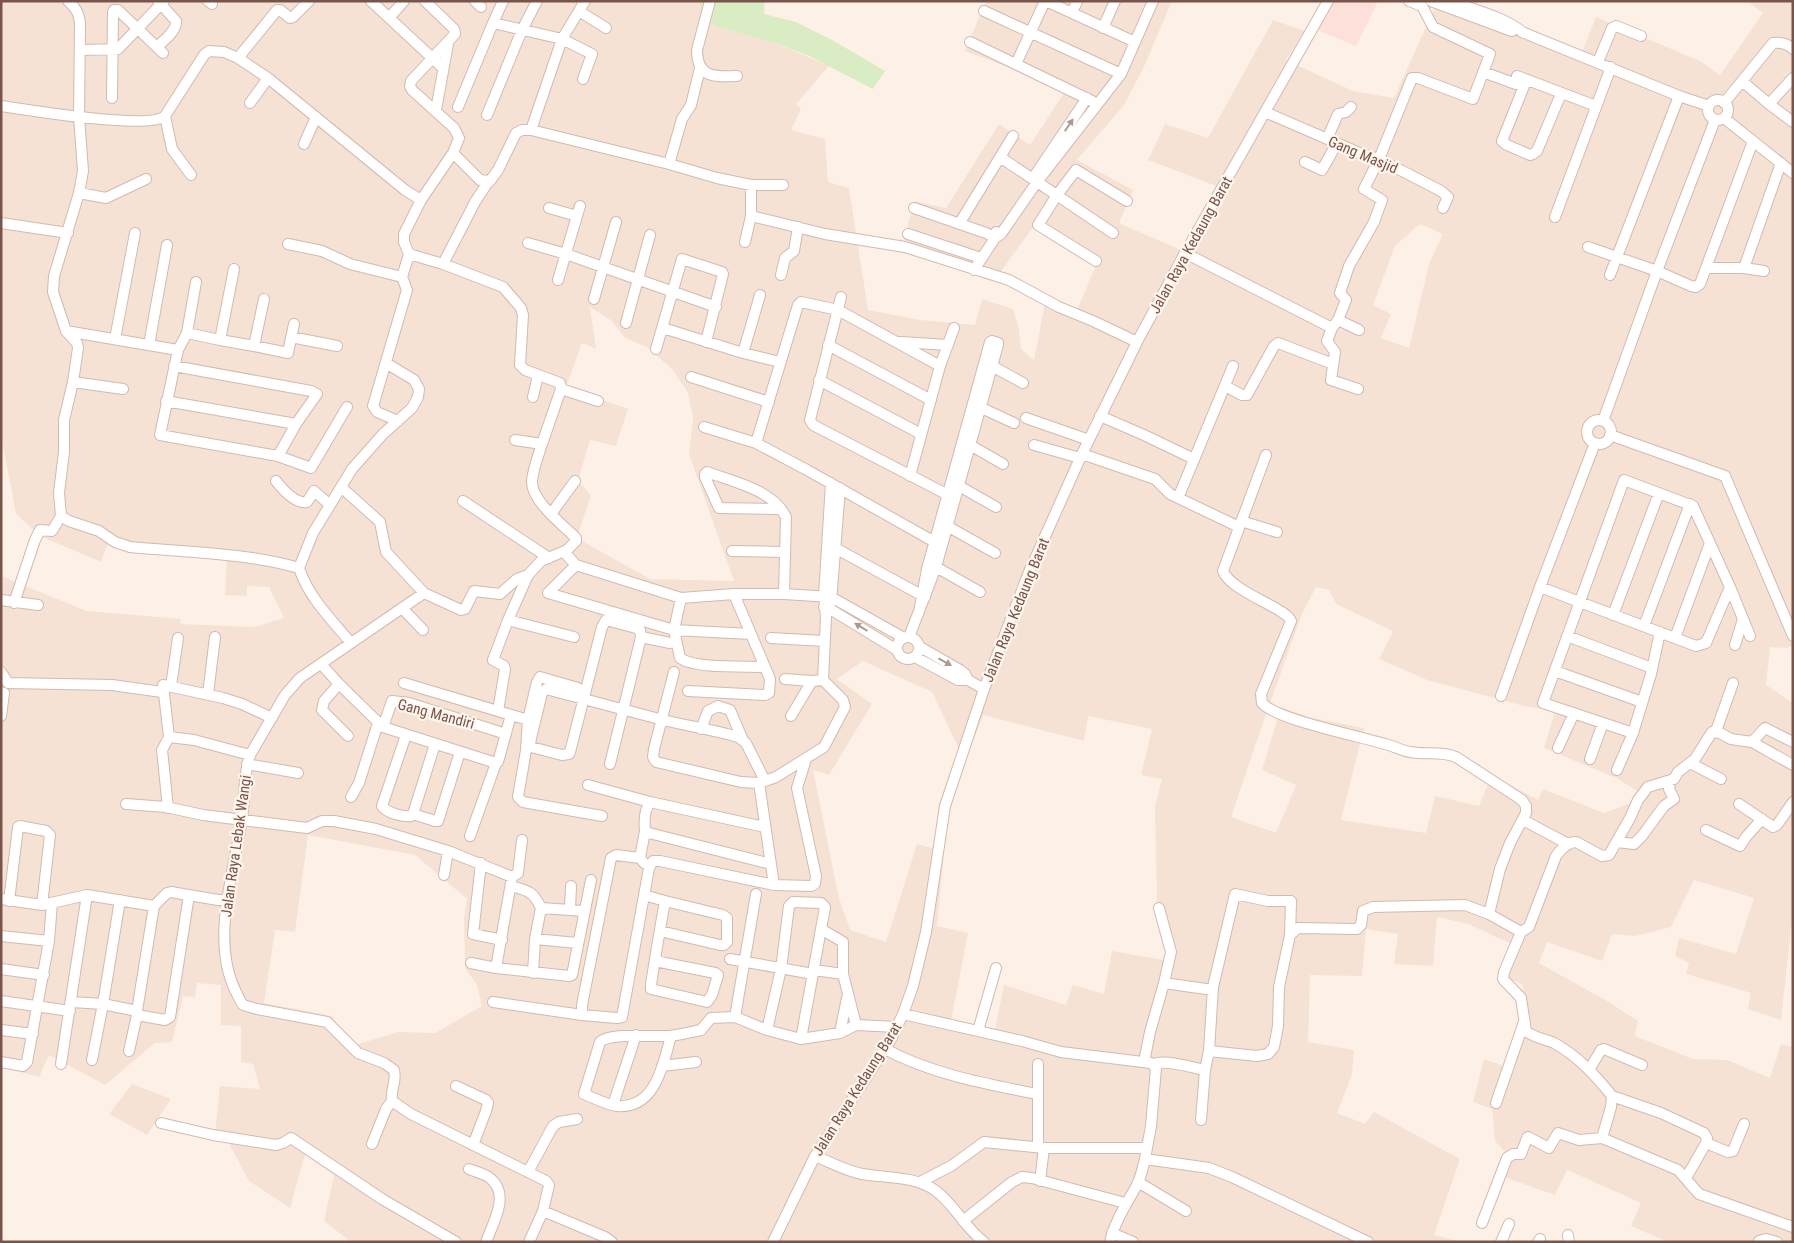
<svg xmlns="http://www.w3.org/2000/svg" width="1794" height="1243" font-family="'Roboto Condensed',sans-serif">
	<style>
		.residential { fill: #f5e2d5; fill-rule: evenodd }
		.commercial { fill: #fee0db }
		.green { fill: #daecc4 }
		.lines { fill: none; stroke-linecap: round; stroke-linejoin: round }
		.minor-casing { stroke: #d2baaf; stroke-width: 12 }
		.minor { stroke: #fff; stroke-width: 10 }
		.oneway { fill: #ae9892 }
		.labels { text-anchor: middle; stroke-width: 4.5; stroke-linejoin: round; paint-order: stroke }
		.street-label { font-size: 15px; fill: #78544a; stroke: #fff6ee }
	</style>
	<rect width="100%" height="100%" fill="#fdf1e7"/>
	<path class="residential" d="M 1,1 L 696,1 L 711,16 L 714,26 L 778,44 L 829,66 L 796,104 L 801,109 L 791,130 L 825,139 L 828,182 L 849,188 L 868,310 L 920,320 L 975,325 L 982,299 L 1013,309 L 1019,328 L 1021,349 L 1034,360 L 1045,303 L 1075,315 L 1096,265 L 1034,226 L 999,274 L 904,240 L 914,201 L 946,208 L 999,124 L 1030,145 L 1064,93 L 1032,76 L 965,51 L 986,1 L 1172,1 L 1143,69 L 1124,105 L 1077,160 L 1133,190 L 1119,223 L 1181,250 L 1216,186 L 1148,160 L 1165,124 L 1208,138 L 1273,20 L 1305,31 L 1286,60 L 1353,91 L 1394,98 L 1434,9 L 1415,1 L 1459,1 L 1582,52 L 1596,17 L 1700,61 L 1720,75 L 1763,13 L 1747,1 L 1793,1 L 1793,646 L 1785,648 L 1770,647 L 1766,685 L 1793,703 L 1793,911 L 1781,1020 L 1748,1009 L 1751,993 L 1686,974 L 1689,963 L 1675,956 L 1679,938 L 1736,954 L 1754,898 L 1694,880 L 1671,927 L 1635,936 L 1612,934 L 1602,961 L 1547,942 L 1539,963 L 1607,1001 L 1638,1021 L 1635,1036 L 1693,1059 L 1727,1060 L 1770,1078 L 1781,1044 L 1793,1047 L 1793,1242 L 1668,1242 L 1631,1226 L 1641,1203 L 1567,1170 L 1555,1195 L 1495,1174 L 1504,1151 L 1495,1141 L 1492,1109 L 1473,1102 L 1484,1059 L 1507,1067 L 1524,1019 L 1523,985 L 1503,975 L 1516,946 L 1468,924 L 1437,917 L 1433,966 L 1394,964 L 1398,934 L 1366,929 L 1362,976 L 1310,975 L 1308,1042 L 1354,1050 L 1352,1075 L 1337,1113 L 1365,1124 L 1374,1112 L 1460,1159 L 1434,1235 L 1462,1242 L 351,1242 L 324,1221 L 334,1175 L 305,1155 L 290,1208 L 249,1181 L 225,1136 L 215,1133 L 220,1086 L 260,1089 L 253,1064 L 241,1062 L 241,1026 L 221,1025 L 221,985 L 197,983 L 195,997 L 183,996 L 172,1042 L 155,1043 L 105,1085 L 49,1055 L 39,1077 L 1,1067 L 1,576 L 87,611 L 181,619 L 180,624 L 254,627 L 284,618 L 269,587 L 247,586 L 247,596 L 225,595 L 227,559 L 138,553 L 108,544 L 101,562 L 40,536 L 16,514 L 1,435 ZM 1420,224 L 1443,234 L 1429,264 L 1409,348 L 1381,338 L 1391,314 L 1373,305 L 1395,246 ZM 590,307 L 612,321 L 625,338 L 647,347 L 672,369 L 688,393 L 693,418 L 689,454 L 734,581 L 650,579 L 577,538 L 591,495 L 578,481 L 590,440 L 616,446 L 628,409 L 566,387 L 582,343 L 596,349 ZM 1316,587 L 1329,590 L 1336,604 L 1393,631 L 1379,659 L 1427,680 L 1524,706 L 1555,711 L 1544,748 L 1618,779 L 1637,791 L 1631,803 L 1604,813 L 1543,789 L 1538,800 L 1492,775 L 1479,806 L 1435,796 L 1426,833 L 1341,820 L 1364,728 L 1312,718 L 1281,707 L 1262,770 L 1296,785 L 1276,833 L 1231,817 L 1265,717 L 1302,614 ZM 863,661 L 932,692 L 965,762 L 983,715 L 1084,741 L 1088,716 L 1152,729 L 1141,775 L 1162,779 L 1155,806 L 1157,903 L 1170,935 L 1164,960 L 1112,951 L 1104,994 L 1073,985 L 1066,1005 L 1004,985 L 995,1029 L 951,1021 L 968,933 L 937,926 L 944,851 L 917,844 L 886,942 L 850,930 L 839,898 L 813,770 L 829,775 L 872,704 L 837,679 ZM 308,835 L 415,855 L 467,899 L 464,918 L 465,968 L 477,985 L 482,1006 L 435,1033 L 398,1032 L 352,1046 L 332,1016 L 264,1003 L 275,930 L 295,932 Z
		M 132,1084 L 171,1099 L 147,1135 L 109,1114 Z"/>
	<path class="commercial" d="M 1334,1 L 1378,1 L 1356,46 L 1317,30 Z"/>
	<path class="green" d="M 696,1 L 765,1 L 764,14 L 796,22 L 834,41 L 885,71 L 873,89 L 809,56 L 778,44 L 714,26 L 711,16 Z"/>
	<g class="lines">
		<defs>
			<path id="minor" d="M 208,1 L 212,4
				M 371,1 L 443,68
				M 475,1 L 481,7
				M 503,1 L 493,23 L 562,39 L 592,54 L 583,79
				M 710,1 L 697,50 C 697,78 715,77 737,76
				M 1046,1 L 1135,42
				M 1431,1 L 1512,31
				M 1451,1 C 1471,9 1507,18 1522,32 L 1679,96 L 1709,106
				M 579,11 L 606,28
				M 984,11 L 1121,74
				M 1072,13 L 1077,1
				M 389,18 L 404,1
				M 1103,28 L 1115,1
				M 970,42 L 1092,101
				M 157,47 C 164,40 177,31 176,21 L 158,1
				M 81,50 L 118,49 L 164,1
				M 238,58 L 277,10 L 280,10 L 290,18 L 293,17 L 309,1
				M 1598,62 L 1612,28 L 1616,26 L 1641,36
				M 1016,64 L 1045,1
				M 1483,72 L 1516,84
				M 1517,76 L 1596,106
				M 1793,78 L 1769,104 L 1793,122
				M 1526,81 L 1502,141 L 1507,145 L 1530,155 L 1533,154 L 1537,151 L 1561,94
				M 1742,81 L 1769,104
				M 112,98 L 113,12 L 114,10 L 118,10 L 163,53
				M1708 110a10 10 0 1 1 20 0a10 10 0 1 1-20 0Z
				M 250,103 L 268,78
				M 1724,103 L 1773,43 C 1781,42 1787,43 1793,49
				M 1,106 C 27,110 149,130 165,116 L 204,55 L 209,51 L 224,52 L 238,58 L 268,78 L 405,190 L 421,200 L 453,153 L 459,138 L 454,128 L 412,90 L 410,86 L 411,81 L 455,34 L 454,29 L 425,1
				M 458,107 L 493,23
				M 436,110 L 448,44
				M 1265,112 L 1362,154 L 1379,159 L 1441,191 L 1448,197 L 1443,208
				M 487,115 L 522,30 L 537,1
				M 165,116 L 172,149 L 191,175
				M 1724,118 L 1793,173
				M 531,130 L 562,39 L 585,1
				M 1327,139 L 1338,114 L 1346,112 L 1351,107
				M 304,144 L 316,117
				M 453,153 L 480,180 L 490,181 L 498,170 L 516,133 L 522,130 L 531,130 L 669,164 L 717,178 L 751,185 L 783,185
				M 1000,157 L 1113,233
				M 1305,162 L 1322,170 L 1337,143
				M 669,164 L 682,119 L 691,105 L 700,68
				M 1035,175 L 1087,98
				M 751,185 L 751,216 L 825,234 L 905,247 L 1009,280 L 1059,307 L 1093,321 L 1137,342
				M 79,193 L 106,198 L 146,179
				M 549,208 L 577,216 L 558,280
				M 914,208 L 986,233 L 995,238
				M 577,216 L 580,206
				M 1555,217 L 1611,67
				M 1,223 L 68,233
				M 959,224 L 1013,136
				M 908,234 L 981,258
				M 995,238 L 1001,234 L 1037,182 L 1121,74 L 1153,1
				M 745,242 L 751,216
				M 528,243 L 566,254 L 716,307
				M 288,244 L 322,251 L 350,264 L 402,277
				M 1588,247 L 1657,271 L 1691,286 L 1696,287 L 1700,284 L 1753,141
				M 1185,253 L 1332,328
				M 409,254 L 443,264 L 503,287 L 521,308 L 523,315 L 520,365 L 525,370 L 560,383 L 561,389
				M 1096,261 L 1038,225 L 1057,195 L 1076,170 L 1127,201
				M 443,264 L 475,202 L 488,182
				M 1707,268 L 1744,268 L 1781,163
				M 1744,268 L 1764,271
				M 974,270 L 995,238 L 996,232
				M 781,275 L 785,258 L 794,251 L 798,227
				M 1610,275 L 1679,96
				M 841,297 L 810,420 L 813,425 L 954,498
				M 594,299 L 616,222
				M 1338,320 L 1359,330
				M 626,323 L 650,235
				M 663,328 L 743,353 L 780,362
				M 66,331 L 178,350 L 160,435 L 278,456 L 311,468 L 347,407
				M 187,333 L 220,340 L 234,269
				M 291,337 L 337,346
				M 115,339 L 135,233
				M 220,340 L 254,346 L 264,299
				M 901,342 L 948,345
				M 149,345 L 167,245
				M 828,345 L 931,400
				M 254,346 L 288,353 L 294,324
				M 656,349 L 682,259 L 722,272 L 723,274 L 706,342
				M 178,350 L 187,333 L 196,282
				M 743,353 L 760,295
				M 174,366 L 311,391 L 317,394 L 296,424 L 278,456
				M 992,366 L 1023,383
				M 691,377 L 769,402
				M 819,380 L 921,434
				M 73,382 L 123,389
				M 1225,386 L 1242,395 L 1247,395 L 1274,346 L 1278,343 L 1333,364
				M 1358,389 L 1331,380 L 1335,352 L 1327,341 L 1332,328 L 1338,320 L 1346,300 L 1340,293 L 1349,266 L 1374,222 L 1382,200 L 1364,189 L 1379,159 L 1412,78 L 1418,78 L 1473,99 L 1490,54 L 1433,27 L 1422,6 L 1409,1
				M 533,397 L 538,375
				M 166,401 L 296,424
				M 975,405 L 1014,423
				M 1100,416 L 1144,435 L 1194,459
				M 1026,418 L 1089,440
				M1587 432a12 12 0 1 1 24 0a12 12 0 1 1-24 0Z
				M 398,421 L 377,412 L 373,406 L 407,290 L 402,277 L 409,254 L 404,242 L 404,234 L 421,200
				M 1603,421 L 1657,271 L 1715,120
				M 704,427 L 756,443 L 807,470 L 940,545
				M 1610,435 L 1725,476 L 1793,636
				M 515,440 L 542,444 L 561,389 L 598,401
				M 756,443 L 798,305 L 801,302 L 838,310 L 940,366
				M 970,445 L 1003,464
				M 1034,445 L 1080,458
				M 1082,454 L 1155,479 L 1170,494 L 1239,527
				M 1266,455 L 1223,571 C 1231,592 1287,608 1291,621 L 1261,694 L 1262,703 C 1277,720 1359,736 1385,744 C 1394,746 1402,751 1410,752 C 1426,755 1442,751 1456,757 L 1522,800 L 1526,806 L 1526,813 L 1510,843 L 1500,869 L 1489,914 L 1521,932 L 1504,972 L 1503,979 L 1521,998 L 1526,1031 C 1534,1038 1545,1039 1554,1043 C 1578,1056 1596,1076 1612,1096 L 1611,1107 L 1602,1138 L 1678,1170 L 1699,1194 L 1793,1227
				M 910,476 L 940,366 L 954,328
				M 276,481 C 283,490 295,504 307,502 L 314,491 L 330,505
				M 959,486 L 996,507
				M 341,487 L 380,522 L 386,552 L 424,593 L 461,610 L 465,609 L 474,591 L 500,594 L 517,579 L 528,575 L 541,561 L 567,550 L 576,541 L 576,538 C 563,525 531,501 532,481 C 533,469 538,456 542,444
				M 1178,498 L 1233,366
				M 463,501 L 549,558
				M 781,509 L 719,508 L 705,477 L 705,474 L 707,472 C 733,482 772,489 786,517 L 784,594
				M 551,514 L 575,481
				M 61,516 L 69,521 L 99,531 L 115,542 L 130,547 C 184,552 248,553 299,568 C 309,598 331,619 351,643
				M 1241,521 L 1277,532
				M 947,526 L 995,553
				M 835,548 L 925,597
				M 732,551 L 785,552
				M 564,552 L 576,565 L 681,598 L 734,594 L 784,594 L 831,597 L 904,638
				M 576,565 L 548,593 L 674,630 L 681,598
				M 936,567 L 980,592
				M 299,568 L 313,533 L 352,469 L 383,434 L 412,408 L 418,397 L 419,389 L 414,380 L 386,363
				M 1540,587 L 1696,646 L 1706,643 L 1730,587 L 1750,636
				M 424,593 L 300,678 L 285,695 L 250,755 C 243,775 245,798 242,819 C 234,873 210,940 236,992 C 238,996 240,1001 243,1005 L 257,1009 L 327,1022 L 358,1053 L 384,1063 L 394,1070 C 397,1083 390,1089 392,1101 L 411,1114 L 546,1181 L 549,1185 L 543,1211 L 529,1242
				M 1,600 L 38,605
				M 831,602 L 840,488
				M 14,603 L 35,540 L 40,530 L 52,531 L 61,516 L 59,493 L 64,452 L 64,420 L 73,382 L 78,348 L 77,343 L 66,331 L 53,292 L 54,276 L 79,193 L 83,171 L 79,116 L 80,24 C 79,13 76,8 68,1
				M 824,607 L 830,609 L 897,650
				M 402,608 L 423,630
				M 1613,615 L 1659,493
				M 508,620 L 574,637
				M 1644,626 L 1690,504
				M 1660,632 L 1651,674 L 1633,733 L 1543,703 L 1624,480 L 1693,506 L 1730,587
				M 751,634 L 674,630 L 680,658 C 695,669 745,666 765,667
				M 1567,636 L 1652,668
				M897 648a11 11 0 1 1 22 0a11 11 0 1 1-22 0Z
				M 909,637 L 936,567 L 998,345 L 998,343 L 992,341 L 990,342 L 927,569 L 920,607
				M 771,638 L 824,641
				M 1675,638 L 1710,543
				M 670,643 L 641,637 L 640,630 L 636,628 L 606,620 L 602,627 L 570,752 L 569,754 L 562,755 L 531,747 L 530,745 L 531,738 L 542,693 L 546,689 C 585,699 624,710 663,720 C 688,726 714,730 738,737 L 746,743 L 765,781
				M 1735,645 L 1743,619
				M 920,647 L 960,670 L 965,674 L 968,680 L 984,689
				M 915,657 L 958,680 L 968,680
				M 322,665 L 339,684 L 383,727 L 496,763
				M 1555,671 L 1642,702
				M 1,672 L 8,683 L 112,685 L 162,692
				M 674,672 L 654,749 L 653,757 L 656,762 L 741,782 L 759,783 L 776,777 L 824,747 L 845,707 L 843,700 L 823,680 L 812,681 L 785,679
				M 823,680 L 826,617 L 824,596 L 831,483
				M 404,683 L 528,720
				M 339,684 L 324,701 L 322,710 L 348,736
				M 171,686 L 178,638
				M 578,688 L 540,677 L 537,682 L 528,720 L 526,750 L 518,797 L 523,802 L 602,816
				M 688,691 L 765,695 L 769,693 L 770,679 L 734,594
				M 1,692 L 4,693 L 1,716
				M 208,694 L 215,637
				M 1501,696 L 1540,587 L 1595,443
				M 498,711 L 505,669 L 504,666 L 493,660 L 508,620 L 528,575
				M 791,716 L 812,681
				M 383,727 L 392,701 L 409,703 L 506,734
				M 701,729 L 708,711 L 718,706 L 730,710 L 742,738
				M 1716,731 L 1733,683
				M 406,735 L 382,806 C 387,813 402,817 411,816 L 413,814
				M 169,737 L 194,740 L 250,755
				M 1752,742 L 1793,765
				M 1558,748 L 1574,713
				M 1590,759 L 1603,723
				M 1690,763 L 1721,779
				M 247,764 L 298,773
				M 610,764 L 641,637
				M 1617,770 L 1633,733
				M 759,783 L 774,885
				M 588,785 L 650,802
				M 351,797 L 359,783 L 378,723
				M 126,804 L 166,807 L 203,815 L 307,828 L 322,821 L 334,821 L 376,829 L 448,851 L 512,877 L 518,873 L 522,840
				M 1739,804 L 1773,827 L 1777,825 L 1793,802
				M 168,808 L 162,750 L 169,737 L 163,685 L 223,698 L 242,704 L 272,718
				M 413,814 L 435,821 L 438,821 L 460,752
				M 413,814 L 435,744
				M 1523,820 L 1568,844
				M 765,827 L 650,802 C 645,809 644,821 645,831 L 649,833 L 771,864
				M 1706,830 L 1740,846 L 1746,837 L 1762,819
				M 470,836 L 496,763 L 498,762 L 511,715
				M 1617,842 L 1634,844 L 1642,836 L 1664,806 L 1674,799 L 1669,789 L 1670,781
				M 640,858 L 616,855 L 611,858 L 582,1005 L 582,1015 L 617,1018 L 622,1017 L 649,868 L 653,861 L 660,861 L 774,885 L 811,886 L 815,884 L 816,876 L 797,788 L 806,759
				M 481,863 L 473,934 L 502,940
				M 644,863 L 640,858 L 645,831
				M 444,875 L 448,851
				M 511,886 C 529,891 533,891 541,908
				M 644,895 L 665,901 C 660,929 655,957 651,985 L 651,989 L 707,1002 L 712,995 L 718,975 L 715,973 L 655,961
				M 1,899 L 42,905 L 87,895 L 154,906 L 167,893 L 171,892 L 218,900 L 227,900
				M 9,901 L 18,827 L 20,826 L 46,831 L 50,835 L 42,905
				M 570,909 L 571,886
				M 821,929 L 843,942 L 843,974 L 856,1025
				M 660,931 L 720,945 L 724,945 L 727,942 L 727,918 L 723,915 L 665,901
				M 1521,932 L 1529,927 L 1556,856 C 1560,850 1568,842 1576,842 L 1602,856 L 1609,855 L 1630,818 L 1638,800 L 1648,787 L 1674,779 L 1678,772 L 1695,759 L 1712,732 L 1720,733 L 1731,739 L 1752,742 L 1765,728 L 1793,742
				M 1290,935 L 1298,928 L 1357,929 L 1361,925 L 1363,911 L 1373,907 L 1465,905 L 1489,914
				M 1,936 L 49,941
				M 535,939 L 577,943
				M 730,959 L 813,974
				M 471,963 L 496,968 L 569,976 L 572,975 L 591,880
				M 496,968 L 512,877
				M 1,969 L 44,975
				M 814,970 L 843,974
				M 533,973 L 535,939 L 541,908 L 585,911
				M 1164,983 L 1213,990
				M 1,1001 L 70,1011
				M 72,1002 L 103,1004 L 137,1011
				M 493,1002 L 582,1015
				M 903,1014 L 1022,1041 L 1061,1052 L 1151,1063 L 1156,1068 L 1151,1126 L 1145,1159
				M 137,1015 L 165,1020 L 170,1017 L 189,895
				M 735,1017 L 756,894
				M 1,1030 L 33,1034
				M 767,1030 L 781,969 L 789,906 L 793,902 L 821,903 L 825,907 L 801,1039
				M 978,1031 L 996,968
				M 840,1033 L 847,998
				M 671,1036 C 663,1064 656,1109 617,1106 C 607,1105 594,1098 584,1094 L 600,1042 C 610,1032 654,1037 669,1036 C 680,1035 690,1032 701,1030 L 711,1018 L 735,1017 L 767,1030 L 801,1039 L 840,1033 L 856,1025 L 897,1027
				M 885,1049 C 931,1074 986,1084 1037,1094
				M 129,1051 L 137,1015 L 137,1011 L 154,906
				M 92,1060 L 103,1004 L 120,900
				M 1,1062 L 23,1066 L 27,1062 L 49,941 L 52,903
				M 1144,1062 L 1150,1032 L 1164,983 L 1171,952 L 1159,908
				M 61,1064 L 87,895
				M 1038,1064 L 1038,1147
				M 1153,1065 C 1163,1058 1193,1068 1205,1070
				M 662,1066 L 696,1062
				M 1589,1070 L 1601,1050 L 1604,1049 L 1642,1065
				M 456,1086 L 486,1100 L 488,1103 L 486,1111 L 473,1145
				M 1612,1096 L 1661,1113 L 1704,1133 L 1707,1138 L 1706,1143
				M 1496,1103 L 1524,1022
				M 613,1105 L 636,1035
				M 1201,1120 L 1205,1070 L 1209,1051 L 1213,987 L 1235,894 L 1268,901 L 1291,901 L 1290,935 L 1279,987 L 1278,1026 L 1274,1047 L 1268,1054 L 1257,1056 L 1209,1051
				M 161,1123 L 213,1135 L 276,1145 L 283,1143 L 291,1138 L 382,1199 L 456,1242
				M 372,1144 L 386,1109 L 392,1101
				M 815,1156 C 830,1162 846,1171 862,1174 C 886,1178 916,1176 936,1191 C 955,1205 965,1228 984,1242
				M 469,1169 C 476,1172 486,1174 491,1179 C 510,1195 493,1223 486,1242
				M 528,1172 L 553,1126 L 559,1122 L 577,1119
				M 1686,1178 L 1706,1143 L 1728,1152 L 1733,1151 L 1744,1124
				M 1040,1181 L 1044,1148
				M 920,1182 L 951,1166 L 984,1142 L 1044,1148 L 1147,1148
				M 1138,1182 L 1186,1211
				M 543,1211 L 605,1237 L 612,1242
				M 963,1221 L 1012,1182 L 1022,1177 L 1032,1178 L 1125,1203
				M 1482,1223 L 1507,1158 L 1513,1154 L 1521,1154 L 1527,1138 L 1528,1137 L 1549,1148 L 1558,1133 L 1579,1140 L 1602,1138
				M 1112,1233 L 1133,1242
				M 1568,1235 L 1569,1242
				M 1759,1241 L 1766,1239 L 1777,1242
				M 773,1242 L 815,1156 L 890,1041 L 903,1014 L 913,986 L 926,932 L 945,806 L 984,689 L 1029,572 L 1082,454 L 1137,342 L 1185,253 L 1328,1
				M 1110,1242 C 1115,1220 1128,1202 1138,1183 C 1141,1176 1143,1167 1145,1159 L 1209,1168 L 1232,1177 L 1368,1242
				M 1501,1242 L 1509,1224
				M 1538,1242 L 1540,1239"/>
		</defs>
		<use href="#minor" class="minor-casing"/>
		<use href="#minor" class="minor"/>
	</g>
	<defs><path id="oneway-solid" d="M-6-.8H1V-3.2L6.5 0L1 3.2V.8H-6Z" transform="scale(1.25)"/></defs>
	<g class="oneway">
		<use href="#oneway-solid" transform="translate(1069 125) rotate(-56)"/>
		<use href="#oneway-solid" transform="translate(861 627) rotate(-149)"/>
		<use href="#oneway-solid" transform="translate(945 662) rotate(29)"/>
	</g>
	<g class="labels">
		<g class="street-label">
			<text transform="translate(1363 155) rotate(23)" y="5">Gang Masjid</text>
			<text transform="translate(1191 245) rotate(-61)" y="5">Jalan Raya Kedaung Barat</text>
			<text transform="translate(1016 610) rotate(-68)" y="5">Jalan Raya Kedaung Barat</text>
			<text transform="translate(436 714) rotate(15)" y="5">Gang Mandiri</text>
			<text transform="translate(236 846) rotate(-82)" y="5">Jalan Raya Lebak Wangi</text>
			<text transform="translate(857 1089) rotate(-58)" y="5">Jalan Raya Kedaung Barat</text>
		</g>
	</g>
	<rect width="1794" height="1243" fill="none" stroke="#78544a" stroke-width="5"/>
</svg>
